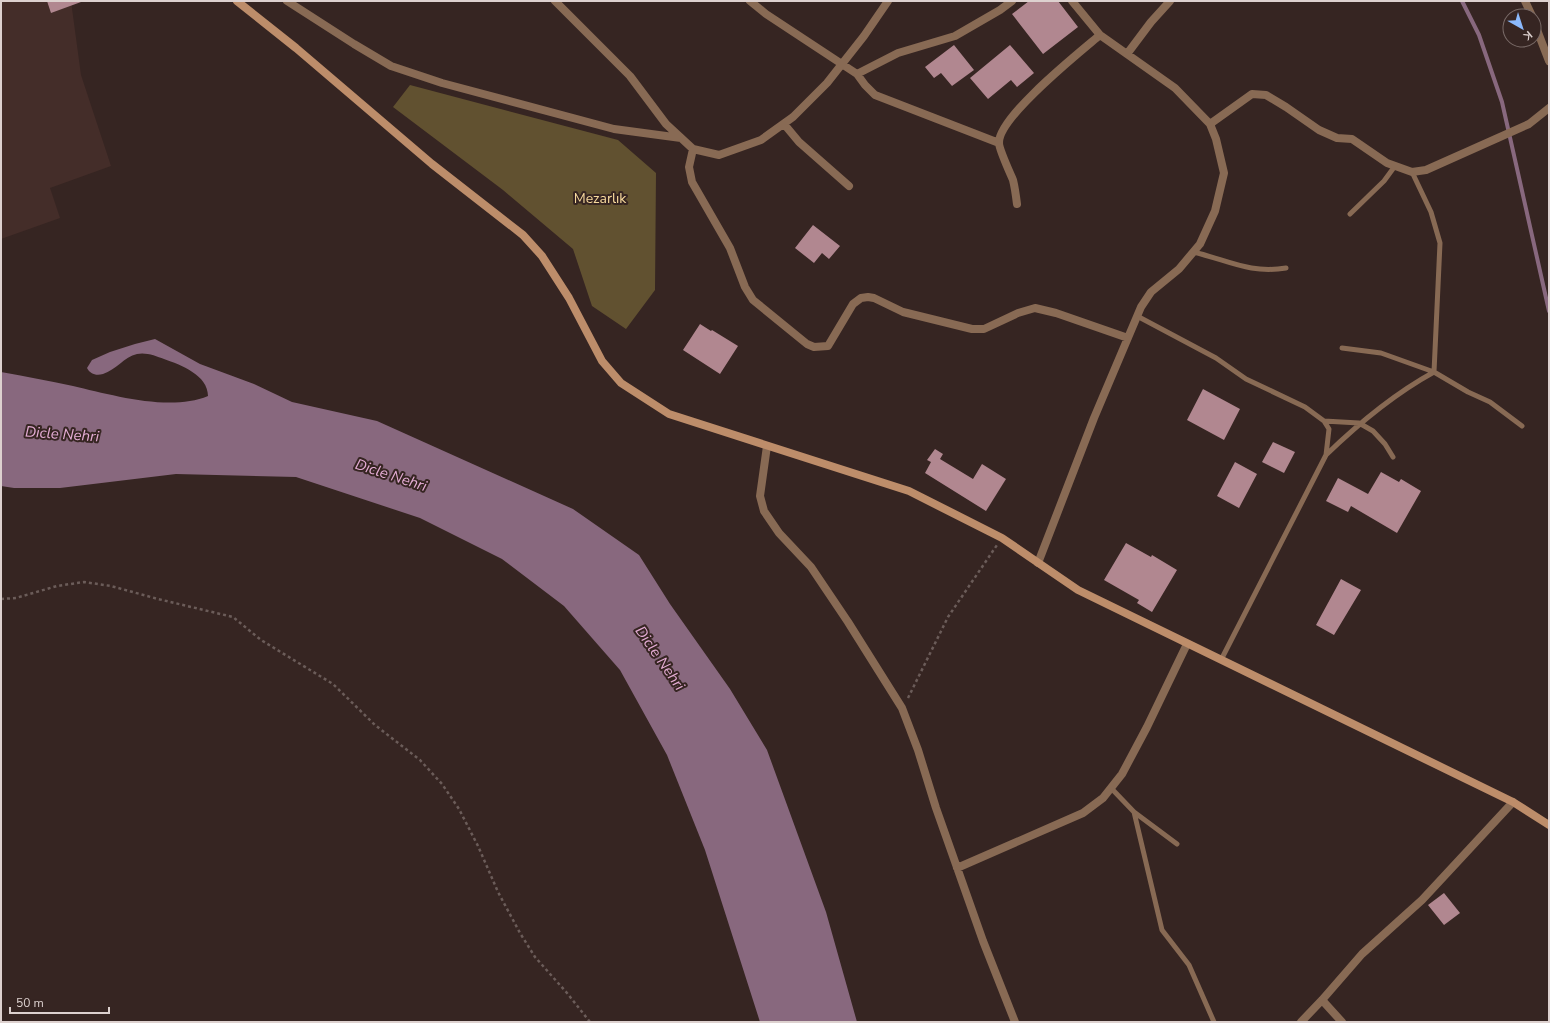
<svg xmlns="http://www.w3.org/2000/svg" width="1550" height="1023" font-family="'Nunito Sans',sans-serif">
	<style>
		.built { fill: #442d29 }
		.green { fill: #615130 }
		.water { fill: #88687e }
		.lines { fill: none; stroke-linecap: round; stroke-linejoin: round }
		.stream { stroke: #88687e; stroke-width: 4 }
		.building { fill: #b18790 }
		.path { stroke: #6b5c59; stroke-width: 2.5; stroke-dasharray: 3 3; stroke-linecap: butt }
		.lane { stroke: #886a54; stroke-width: 5 }
		.street { stroke: #886a54; stroke-width: 8 }
		.secondary { stroke: #bd8d6a; stroke-width: 8 }
		.labels { text-anchor: middle; stroke-width: 4; stroke-linejoin: round; paint-order: stroke }
		.park-label { font-size: 14px; fill: #f7d99d; stroke: #362522 }
		.water-label { font-size: 15px; font-style: italic; fill: #e4acd4; stroke: #362522 }
	</style>
	<rect width="100%" height="100%" fill="#362522"/>
	<path class="built" d="M 1,1 L 71,1 L 81,75 L 111,166 L 50,188 L 60,218 L 1,239 Z"/>
	<path class="green" d="M 410,85 L 618,140 L 656,173 L 655,290 L 626,329 L 592,306 L 573,249 L 503,190 L 393,107 Z"/>
	<path class="water" d="M 155,339 L 200,364 L 254,384 L 292,402 L 377,421 L 573,509 L 639,555 L 670,604 L 730,689 L 767,750 L 826,912 L 857,1022 L 760,1022 L 705,850 L 667,755 L 620,670 L 564,606 L 502,559 L 420,518 L 296,477 L 176,474 L 60,488 L 14,488 L 1,486 L 1,372 C 25,376 49,381 73,386 C 112,395 170,412 208,396 C 208,375 181,365 164,359 C 156,356 146,352 137,354 C 124,357 116,370 103,374 C 96,376 90,374 87,368 L 92,360 L 110,352 L 135,344 Z"/>
	<g class="lines">
		<path class="stream" d="M 1462,1 L 1479,35 L 1502,102 L 1549,311"/>
	</g>
	<path class="building" d="M 47,1 L 81,1 L 81,2 L 51,13 Z
		M 1029,1 L 1058,1 L 1078,27 L 1043,54 L 1012,14 Z
		M 954,45 L 974,70 L 952,86 L 941,73 L 934,78 L 925,67 Z
		M 1010,45 L 1034,73 L 1017,87 L 1011,80 L 988,99 L 970,78 Z
		M 813,225 L 840,246 L 829,259 L 822,253 L 814,263 L 795,248 Z
		M 700,324 L 711,331 L 712,330 L 738,346 L 720,374 L 683,350 Z
		M 1203,389 L 1240,409 L 1224,440 L 1187,420 Z
		M 1273,442 L 1295,452 L 1284,473 L 1262,462 Z
		M 935,449 L 943,454 L 940,459 L 973,479 L 982,464 L 1006,479 L 986,511 L 925,473 L 931,462 L 927,460 Z
		M 1235,462 L 1257,474 L 1239,508 L 1217,496 Z
		M 1381,472 L 1399,482 L 1401,479 L 1421,491 L 1397,533 L 1351,506 L 1348,512 L 1326,501 L 1338,478 L 1368,494 Z
		M 1126,543 L 1151,557 L 1152,555 L 1177,570 L 1152,612 L 1137,603 L 1139,600 L 1104,580 Z
		M 1341,579 L 1361,590 L 1334,635 L 1316,625 Z
		M 1444,893 L 1460,913 L 1444,925 L 1428,905 Z"/>
	<g class="lines">
		<path class="path" d="M 1,599 L 16,598 L 57,586 L 84,582 L 111,586 L 158,599 L 233,617 L 261,640 L 333,684 L 375,725 L 420,760 L 442,784 L 459,809 L 478,846 L 498,892 L 520,933 L 535,957 L 567,993 L 590,1022
			M 908,698 L 948,617 L 997,545"/>
		<path class="lane" d="M 1350,214 L 1384,181 L 1395,166
			M 1193,252 C 1228,260 1249,274 1286,268
			M 1137,316 L 1216,358 L 1246,379 L 1305,407 L 1324,421 L 1329,429 L 1326,455 L 1221,660
			M 1342,348 L 1381,353 L 1434,372 L 1468,392 L 1490,402 L 1522,426
			M 1324,421 L 1359,423 L 1373,431 L 1385,444 L 1393,457
			M 1326,455 C 1359,423 1394,394 1434,372 L 1440,243 L 1431,212 L 1412,172
			M 1111,788 L 1134,812 L 1177,844
			M 1134,812 L 1162,930 L 1189,965 L 1214,1022"/>
		<path class="street" d="M 287,1 L 354,44 L 391,66 L 442,83 L 614,129 L 681,138
			M 555,1 L 630,76 L 666,124 L 693,149 L 719,155 L 761,140 L 793,117 L 827,83 L 864,36 L 888,1
			M 750,1 L 766,14 L 857,74 L 898,53 L 955,36 L 1000,10 L 1012,1
			M 1525,1 L 1532,16
			M 1534,22 L 1549,61
			M 1127,54 L 1151,22 L 1170,1
			M 857,74 L 865,85 L 875,95 L 999,143
			M 784,124 L 799,142 L 849,186
			M 1210,124 L 1252,94 L 1266,95 L 1286,107 L 1319,130 L 1337,138 L 1352,139 L 1387,163 L 1412,172 L 1426,170 L 1529,124 L 1549,108
			M 693,149 L 689,167 L 692,182 L 730,248 L 745,287 L 753,300 L 807,344 L 814,347 L 828,346 L 853,304 L 861,298 L 868,297 L 874,298 L 903,312 L 972,329 L 984,329 L 1018,313 L 1035,308 L 1056,313 L 1128,338
			M 1017,204 C 1016,196 1015,188 1013,180 C 1010,173 999,149 999,143 C 998,117 1080,52 1100,35
			M 767,446 L 760,496 L 764,511 L 779,533 L 811,567 L 848,622 L 902,708 L 918,750 L 936,808 L 983,941 L 1015,1022
			M 1038,563 L 1094,418 L 1141,307 L 1151,292 L 1179,269 L 1200,244 L 1215,211 L 1224,173 L 1216,139 L 1210,124 L 1175,88 L 1100,35 L 1072,1
			M 957,868 L 1083,813 L 1103,798 L 1122,774 L 1147,727 L 1187,644
			M 1322,1000 L 1342,1022
			M 1301,1022 L 1322,1000 L 1362,954 L 1422,900 L 1513,802"/>
		<path class="secondary" d="M 237,1 L 296,48 L 432,164 L 523,235 L 542,256 L 569,298 L 602,361 L 621,383 L 669,414 L 909,491 L 1002,538 L 1078,590 L 1513,802 L 1549,825"/>
	</g>
	<g class="labels">
		<g class="park-label">
			<text x="600" y="203">Mezarlık</text>
		</g>
		<g class="water-label">
			<text transform="translate(62 434) rotate(4)" y="5">Dicle Nehri</text>
			<text transform="translate(391 475) rotate(18)" y="5">Dicle Nehri</text>
			<text transform="translate(660 658) rotate(55)" y="5">Dicle Nehri</text>
		</g>
	</g>
	<rect width="1550" height="1023" fill="none" stroke="#ddd1cf" stroke-width="4"/>
	<g transform="translate(1522 28) rotate(141)"><circle r="19" fill="#362522" stroke="#796a67"/>
	<path d="M0-3L7 15L0 10L-7 15Z" fill="#8bb9fc"/>
	<text y="-6" font-size="11" font-weight="bold" text-anchor="middle" fill="#ddd1cf">K</text>
	</g>
	<path d="M10 1007v6h99v-6" fill="none" stroke="#ddd1cf" stroke-width="2"/>
	<text x="16" y="1007" font-size="12" fill="#ddd1cf" stroke="#362522" stroke-width="3" paint-order="stroke">50 m</text>
</svg>
